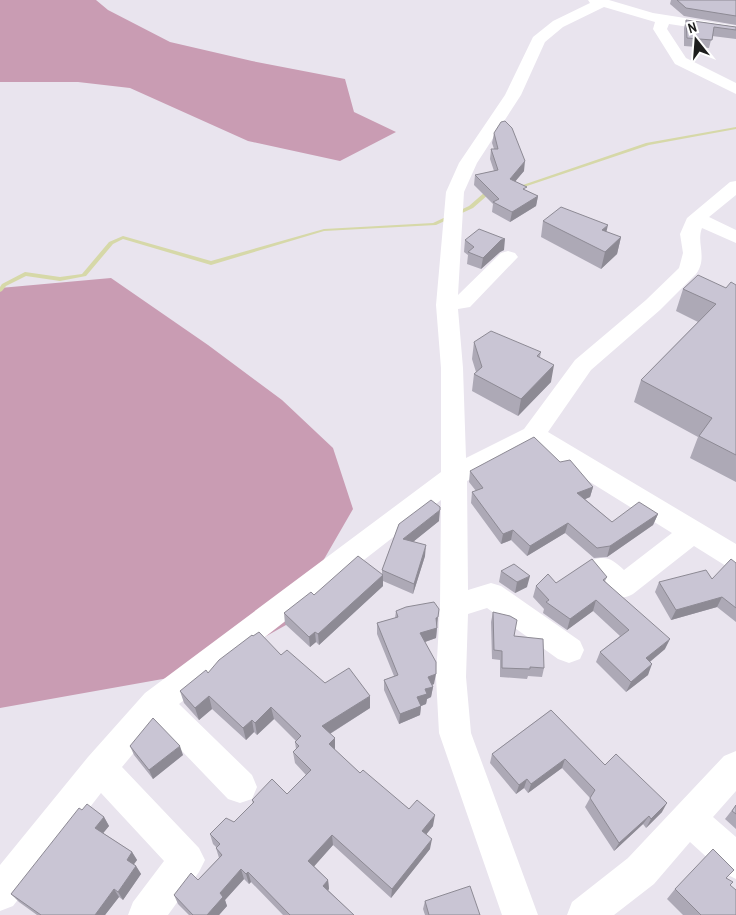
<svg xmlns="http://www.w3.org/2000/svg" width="736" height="915" font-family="'Archivo Narrow',sans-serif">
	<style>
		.forest { fill: #c99cb3 }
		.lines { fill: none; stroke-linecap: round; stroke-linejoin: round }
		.stream { fill: #d6d8a8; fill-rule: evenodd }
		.minor { fill: #fff; fill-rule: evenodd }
		.wall { fill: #ada9b6 }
		.shaded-wall { fill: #8d8a94 }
		.building { fill: #c9c5d4; stroke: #8d8a94 }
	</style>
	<rect width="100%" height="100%" fill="#e9e4ee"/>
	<path class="forest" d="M 0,0 L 96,0 L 108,10 L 170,42 L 252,61 L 345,79 L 354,112 L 396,132 L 340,161 L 248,141 L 130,88 L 78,82 L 0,82 Z
		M 111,278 L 208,345 L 282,400 L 333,448 L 353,509 L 286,625 L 202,672 L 0,708 L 0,288 Z"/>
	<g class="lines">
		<path class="stream" d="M 736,127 L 736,129 L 649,145 L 518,189 L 514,188 L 646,143 Z
			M 491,191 L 493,192 L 493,193 L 489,194 L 473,208 L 436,225 L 324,231 L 211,265 L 123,239 L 113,244 L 86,276 L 60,281 L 26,276 L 6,286 L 2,291 L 0,292 L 0,287 L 2,284 L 25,272 L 60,277 L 82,274 L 109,242 L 123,236 L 211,261 L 324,229 L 433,223 L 469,206 L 485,192 Z"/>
		<path class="minor" d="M 588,0 L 609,0 L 653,13 L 736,26 L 736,34 L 669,24 L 667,29 L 686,58 L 736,83 L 736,94 L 675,64 L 653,29 L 655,22 L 604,7 L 563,27 L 545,42 L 521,95 L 477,163 L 464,192 L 458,295 L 501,253 L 508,251 L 515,253 L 518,257 L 470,307 L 458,309 L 463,368 L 466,458 L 524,429 L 575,360 L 646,300 L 679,268 L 683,253 L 680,234 L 687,218 L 730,182 L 736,181 L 736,195 L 709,217 L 736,230 L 736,243 L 702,228 C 696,243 708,258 696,274 L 660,310 L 591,370 L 548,432 L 736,544 L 736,569 L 726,566 L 694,546 L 633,594 C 629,596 625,598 621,597 C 609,595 595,579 589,568 L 593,560 C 607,555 613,560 624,570 L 672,533 L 532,446 L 467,481 L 468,590 L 491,583 L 501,586 L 580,641 L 584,650 L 580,659 L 569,663 L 558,659 L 487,608 L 468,614 L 466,677 L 471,733 L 538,915 L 502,915 L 439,733 L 436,677 L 440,606 L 441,500 L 179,704 L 252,775 L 257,787 L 252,799 L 240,803 L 228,799 L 157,725 L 122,767 L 199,848 L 205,860 L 199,872 L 168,915 L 128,915 L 133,902 L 164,861 L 101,793 L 13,906 L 0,911 L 0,865 L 88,757 L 145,693 L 441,472 L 441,368 L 436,305 L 446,192 L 459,163 L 505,95 L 533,37 L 553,21 L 590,3 Z
			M 736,751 L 736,791 L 713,817 L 736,837 L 736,879 L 724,873 L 690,842 L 654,884 L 614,915 L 567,915 L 572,902 L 628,858 L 724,756 Z"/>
	</g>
	<path class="wall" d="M 671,0 L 736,0 L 736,25 L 684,16 L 670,4 Z
		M 686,20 L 736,27 L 736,39 L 712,36 L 709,48 L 684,46 L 684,28 Z
		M 494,133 L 524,171 L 515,181 L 526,191 L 538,196 L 536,206 L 510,222 L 492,212 L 493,204 L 474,185 L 475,175 L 494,171 L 490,159 L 491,149 L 494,149 L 492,143 Z
		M 543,221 L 606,232 L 621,237 L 617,254 L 601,269 L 541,237 Z
		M 465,240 L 504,250 L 500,252 L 481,269 L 467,264 L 468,255 L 464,252 Z
		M 736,285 L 736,482 L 690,458 L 698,437 L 634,402 L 641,380 L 698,322 L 676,311 L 683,289 L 726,288 Z
		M 474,342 L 541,352 L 540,357 L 551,382 L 518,416 L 472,391 L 474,374 L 476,372 L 472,359 Z
		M 560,462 L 593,487 L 590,497 L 585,499 L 612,522 L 658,514 L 653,525 L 607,557 L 594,558 L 565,533 L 527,556 L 511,540 L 501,544 L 471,503 L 472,492 L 476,491 L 469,482 L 470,471 Z
		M 439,521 L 414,541 L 425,556 L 413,594 L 383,581 L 383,586 L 319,645 L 316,642 L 310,647 L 285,624 L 284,613 L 314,595 L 382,574 L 382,570 L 399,524 Z
		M 736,563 L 736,622 L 717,607 L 671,620 L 655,592 L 659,582 L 712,579 Z
		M 501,571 L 527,587 L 515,593 L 499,582 Z
		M 607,577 L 605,581 L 665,649 L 650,662 L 648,675 L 626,692 L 596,662 L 600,652 L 620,636 L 593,611 L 567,630 L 543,613 L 544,609 L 533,597 L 536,586 Z
		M 396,611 L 437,626 L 437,628 L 436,638 L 425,642 L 434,684 L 432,685 L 433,687 L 431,697 L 427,699 L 426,704 L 421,706 L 420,715 L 399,724 L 384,690 L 384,680 L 394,676 L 377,634 L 377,623 L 395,618 Z
		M 493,612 L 514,636 L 544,668 L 542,677 L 528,676 L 527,679 L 500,677 L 500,660 L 492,659 L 491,622 Z
		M 281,655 L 325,683 L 370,708 L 330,734 L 335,750 L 360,773 L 433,826 L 426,834 L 430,849 L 391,898 L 333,845 L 314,866 L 328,880 L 329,889 L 328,890 L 354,915 L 283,915 L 251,882 L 249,884 L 244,879 L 225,900 L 227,906 L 219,915 L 189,915 L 178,904 L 174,895 L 198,880 L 219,858 L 216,848 L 217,848 L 213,844 L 210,834 L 234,822 L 253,804 L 252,800 L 287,794 L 306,775 L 295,763 L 293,752 L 296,749 L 295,742 L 296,741 L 274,719 L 257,735 L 254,732 L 246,740 L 212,709 L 199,720 L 184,703 L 180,691 L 208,673 Z
		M 551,710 L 605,765 L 662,812 L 646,828 L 643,824 L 614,851 L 585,807 L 590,798 L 562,768 L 528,793 L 524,788 L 516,794 L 490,763 L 492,754 Z
		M 130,746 L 183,755 L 153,779 L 134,755 Z
		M 736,805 L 736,829 L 725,819 Z
		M 82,810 L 104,817 L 109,826 L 103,833 L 132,852 L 137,860 L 134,864 L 136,866 L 141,874 L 123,900 L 119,897 L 105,915 L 37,915 L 19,902 L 11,894 Z
		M 727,878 L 730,885 L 736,915 L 683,915 L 667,899 L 675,889 Z
		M 425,901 L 480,915 L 425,915 L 423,909 Z"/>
	<path class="shaded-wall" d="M 525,161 L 524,171 L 509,189 L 510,179 Z
		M 538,196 L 536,206 L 510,222 L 512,212 Z
		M 608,225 L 604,242 L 602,230 Z
		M 621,237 L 617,254 L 601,269 L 605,252 Z
		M 505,239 L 504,250 L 500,252 L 481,269 L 483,258 L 501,240 Z
		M 554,365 L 551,382 L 518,416 L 521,399 Z
		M 593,487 L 590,497 L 574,504 L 577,493 Z
		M 440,510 L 439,521 L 403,550 L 403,539 Z
		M 658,514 L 653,525 L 607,557 L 610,546 Z
		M 568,523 L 565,533 L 527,556 L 530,546 Z
		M 513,530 L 511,540 L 501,544 L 503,534 Z
		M 426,545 L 425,556 L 413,594 L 414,584 Z
		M 383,575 L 383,586 L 319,645 L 318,634 Z
		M 530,576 L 527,587 L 515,593 L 517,582 Z
		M 722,597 L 717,607 L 671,620 L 676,610 Z
		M 596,600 L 593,611 L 567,630 L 570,619 Z
		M 438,617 L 436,638 L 419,644 L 420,633 L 436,618 Z
		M 315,632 L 316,642 L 310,647 L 309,637 Z
		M 670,639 L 665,649 L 641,669 L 646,658 Z
		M 652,664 L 648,675 L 626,692 L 631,682 Z
		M 436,674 L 434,684 L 427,687 L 428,677 Z
		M 433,687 L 431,697 L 427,699 L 426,704 L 421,706 L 420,715 L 399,724 L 400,714 L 425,689 Z
		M 209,696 L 212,709 L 199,720 L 195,708 Z
		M 370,696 L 370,708 L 323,738 L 322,726 Z
		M 271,707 L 274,719 L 257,735 L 255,723 Z
		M 252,720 L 254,732 L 246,740 L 243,728 Z
		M 335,738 L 335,750 L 329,744 Z
		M 180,746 L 183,755 L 153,779 L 149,770 Z
		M 565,759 L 562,768 L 528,793 L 531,784 Z
		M 527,779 L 524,788 L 516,794 L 519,785 Z
		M 667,803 L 662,812 L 646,828 L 651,819 Z
		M 435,815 L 433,826 L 421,841 L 422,831 Z
		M 649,816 L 643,824 L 614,851 L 619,843 Z
		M 104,817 L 109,826 L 100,837 L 95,828 Z
		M 332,835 L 333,845 L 310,871 L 308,861 Z
		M 432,839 L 430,849 L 391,898 L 392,889 Z
		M 132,852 L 137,860 L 131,868 L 127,860 Z
		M 136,866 L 141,874 L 123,900 L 118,892 Z
		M 241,869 L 244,879 L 225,900 L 227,906 L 219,915 L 207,915 L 220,893 Z
		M 248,872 L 251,882 L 249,884 L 246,874 Z
		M 328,880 L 329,889 L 324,895 L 323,886 Z
		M 114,889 L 119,897 L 105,915 L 95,915 Z"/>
	<path class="building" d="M 677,0 L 736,0 L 736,16 L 686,8 Z
		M 686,20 L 736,27 L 736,30 L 714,27 L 712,40 L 687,38 Z
		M 505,121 L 512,128 L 525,161 L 510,179 L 527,187 L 523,189 L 538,196 L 512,212 L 493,202 L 499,199 L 475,175 L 498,170 L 491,149 L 498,149 L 494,133 L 501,122 Z
		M 561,207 L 608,225 L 602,230 L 621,237 L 605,252 L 543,221 Z
		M 479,229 L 505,239 L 501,240 L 483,258 L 468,252 L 474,247 L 465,240 Z
		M 698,275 L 726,288 L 731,282 L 736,285 L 736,455 L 699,436 L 712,418 L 641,380 L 716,304 L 683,289 Z
		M 491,331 L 541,352 L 537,356 L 554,365 L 521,399 L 474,374 L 482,367 L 474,342 Z
		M 534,437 L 560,462 L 570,460 L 593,487 L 577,493 L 612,522 L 639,502 L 658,514 L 610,546 L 597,548 L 568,523 L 530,546 L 513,530 L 503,534 L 472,492 L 483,488 L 470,471 Z
		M 431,500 L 440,507 L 440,510 L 403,539 L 426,545 L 414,584 L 382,570 L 399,524 Z
		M 358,556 L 383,575 L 318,634 L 315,632 L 309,637 L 284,613 L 311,592 L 314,595 Z
		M 592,559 L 607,577 L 603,580 L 670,639 L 646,658 L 652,664 L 631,682 L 600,652 L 629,630 L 596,600 L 570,619 L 546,602 L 549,600 L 536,586 L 548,574 L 556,583 Z
		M 731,559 L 736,563 L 736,608 L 722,597 L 676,610 L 659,582 L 706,570 L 712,579 Z
		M 514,564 L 530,576 L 517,582 L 501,571 Z
		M 434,602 L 439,609 L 438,617 L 436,618 L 437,628 L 420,633 L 436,662 L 436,674 L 428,677 L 433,687 L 425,689 L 427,694 L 417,697 L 421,706 L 400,714 L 384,680 L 398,675 L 377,623 L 398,617 L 396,611 L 406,607 Z
		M 493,612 L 510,616 L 517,620 L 514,636 L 543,639 L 544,668 L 530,667 L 530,669 L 502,668 L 502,651 L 494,650 Z
		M 259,632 L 281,655 L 287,650 L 325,683 L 349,668 L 370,696 L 322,726 L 335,738 L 329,744 L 360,773 L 363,770 L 409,809 L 417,800 L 435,815 L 422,831 L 432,839 L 392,889 L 332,835 L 308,861 L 328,880 L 323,886 L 354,915 L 290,915 L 248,872 L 246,874 L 241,869 L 220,893 L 223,897 L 207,915 L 193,915 L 174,895 L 191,873 L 198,880 L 222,855 L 216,848 L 220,844 L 210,834 L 226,818 L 234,822 L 254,802 L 252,800 L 272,779 L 287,794 L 311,770 L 293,752 L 299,746 L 295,742 L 301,736 L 271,707 L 255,723 L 252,720 L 243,728 L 209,696 L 195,708 L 180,691 L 206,670 L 208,673 L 219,660 L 252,635 L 253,636 Z
		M 551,710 L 605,765 L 616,754 L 667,803 L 651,819 L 649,816 L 619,843 L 590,798 L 595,790 L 565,759 L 531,784 L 527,779 L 519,785 L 492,754 Z
		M 153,718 L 180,746 L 149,770 L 130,746 Z
		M 87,804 L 104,817 L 95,828 L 132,852 L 127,860 L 136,866 L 118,892 L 114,889 L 95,915 L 41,915 L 11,894 L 79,808 L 82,810 Z
		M 736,805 L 736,814 L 732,811 Z
		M 713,849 L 734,870 L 726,878 L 733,882 L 730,885 L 736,890 L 736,915 L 701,915 L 675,889 Z
		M 470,886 L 480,915 L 429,915 L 425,901 Z"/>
	<g transform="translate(696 40) rotate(343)" stroke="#ffffff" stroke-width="4" paint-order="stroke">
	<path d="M0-4L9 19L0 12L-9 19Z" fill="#1d1d1d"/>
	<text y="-8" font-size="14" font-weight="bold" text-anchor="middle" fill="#1d1d1d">N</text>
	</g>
</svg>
